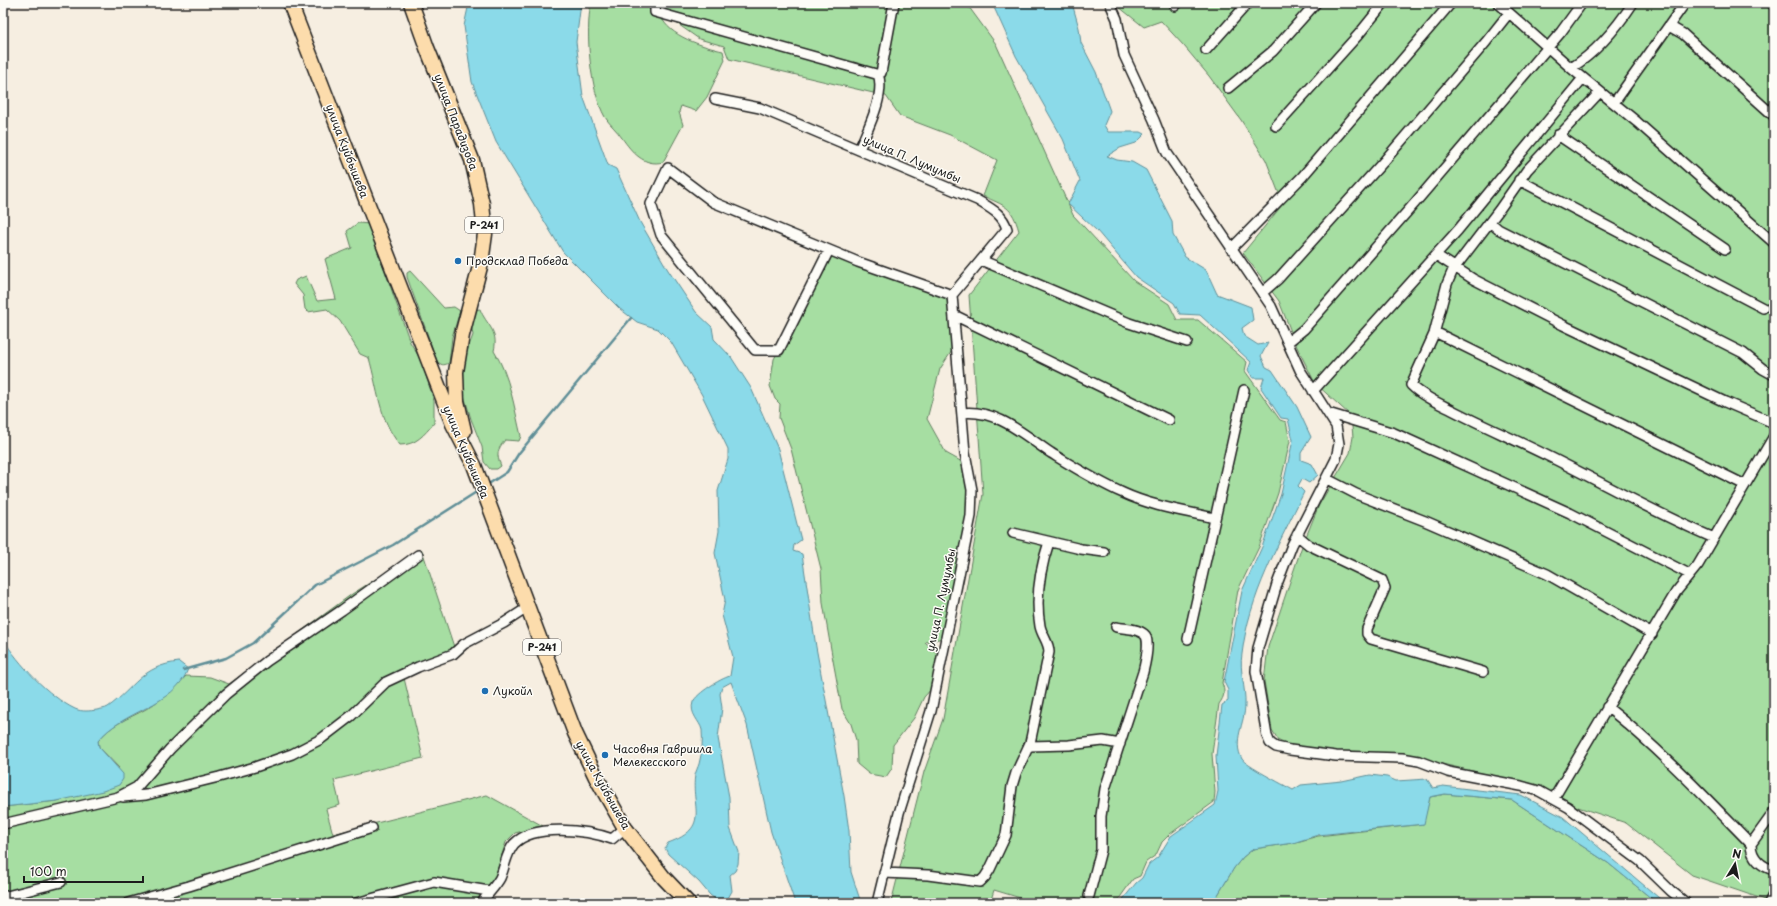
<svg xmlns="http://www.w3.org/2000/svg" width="1777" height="906" font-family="'Playpen Sans',sans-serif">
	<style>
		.green { fill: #a6dea2; stroke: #617d5f }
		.water { fill: #8bdae9; stroke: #5f8e97 }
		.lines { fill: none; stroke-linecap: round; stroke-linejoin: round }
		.stream { stroke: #5f8e97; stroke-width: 2.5 }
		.minor-casing { stroke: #1c1c1c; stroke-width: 12 }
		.highway-casing { stroke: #1c1c1c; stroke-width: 17 }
		.minor { stroke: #fdfcf7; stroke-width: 9 }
		.highway { stroke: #fcdcac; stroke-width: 14 }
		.poi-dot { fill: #1f6fb2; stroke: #fdfcf7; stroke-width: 1.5 }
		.labels { text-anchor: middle; stroke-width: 3; stroke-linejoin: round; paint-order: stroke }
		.shield { fill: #fdfcf7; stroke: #605f5e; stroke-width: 1 }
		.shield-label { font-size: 10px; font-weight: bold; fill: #1c1c1c }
		.street-label { font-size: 11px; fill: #1c1c1c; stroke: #fdfcf7 }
		.poi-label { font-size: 11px; fill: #1c1c1c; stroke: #fdfcf7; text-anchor: start }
	</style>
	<rect width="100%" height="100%" fill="#f6eee1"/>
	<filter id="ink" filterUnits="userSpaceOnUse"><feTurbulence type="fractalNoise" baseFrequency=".025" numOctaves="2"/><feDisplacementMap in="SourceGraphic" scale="8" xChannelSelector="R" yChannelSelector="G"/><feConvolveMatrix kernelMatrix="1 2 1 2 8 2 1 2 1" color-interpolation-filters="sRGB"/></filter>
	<g filter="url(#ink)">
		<path class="green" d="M 591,3 L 662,3 C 662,7 660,12 661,16 C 668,36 704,47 723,51 L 725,60 L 707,97 L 696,111 L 681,106 L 679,112 L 683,125 L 663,162 C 644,167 632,152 622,138 C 617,130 609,124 605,117 C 590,91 585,32 591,3 Z
			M 666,3 L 966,3 L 996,44 L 1073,215 L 1134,281 L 1169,304 L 1177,320 L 1198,320 L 1247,362 L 1245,371 L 1280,420 L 1286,422 L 1290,441 L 1278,493 L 1259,547 L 1238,590 L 1222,683 C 1225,691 1225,696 1219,704 L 1212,754 L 1215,792 L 1214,802 L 1170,834 L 1162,842 L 1156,855 L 1146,862 L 1140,876 L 1133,879 L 1116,903 L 1093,903 L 1087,900 L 1085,903 L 1026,903 L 1027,900 L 994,890 L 990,903 L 891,903 L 924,772 L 943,719 L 983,494 L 969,295 L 1019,231 C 1012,206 1005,206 983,196 L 997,160 L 950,135 L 900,116 L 886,96 L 729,59 L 724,46 L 699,39 L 665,15 Z
			M 1118,3 L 1774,3 L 1774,903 L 1692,875 L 1626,823 L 1572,805 L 1519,782 L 1421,759 L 1301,751 L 1279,741 L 1272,730 L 1264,681 L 1268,647 L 1301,549 L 1319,505 L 1350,453 L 1353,437 L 1351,416 L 1315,383 L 1297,347 L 1279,301 L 1243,253 L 1283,204 L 1266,160 L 1241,120 L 1209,76 L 1184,46 L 1161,21 L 1144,27 L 1119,7 Z
			M 358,223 L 370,224 L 374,240 L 410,342 L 421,360 L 434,401 L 434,423 C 424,435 416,445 400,445 C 379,420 378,389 369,358 L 360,354 L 340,321 L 327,309 L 308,312 L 305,309 L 303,295 L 294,284 L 296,280 L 306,276 L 317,301 L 336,299 L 325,259 L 352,248 L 347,231 Z
			M 829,255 L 943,296 L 951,305 L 955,346 L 940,369 L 927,419 L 946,453 L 964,463 L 969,490 L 968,516 L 943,638 L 925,642 L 939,655 L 933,687 L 924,697 L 914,718 L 893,745 L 892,768 L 886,777 L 869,774 L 857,764 L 856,740 L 851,724 L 842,709 L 832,655 L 823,603 L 821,569 L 791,449 L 779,418 L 780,404 L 775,399 L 770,386 L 774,359 Z
			M 410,271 L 444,308 L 454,307 L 460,311 L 452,337 L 449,363 C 443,366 441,365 437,361 L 407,277 L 407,273 Z
			M 480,309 C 486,325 499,330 494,351 C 510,376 514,407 521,436 L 519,441 L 505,440 C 497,450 496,454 501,466 L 497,469 L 490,469 L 484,462 L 482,447 L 471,419 L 463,392 L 463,362 L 473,335 L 471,325 L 474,310 Z
			M 422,550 L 457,656 L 404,678 L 423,758 L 334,780 L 340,805 L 326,809 L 333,834 L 487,795 L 543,826 L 515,833 L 506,842 L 494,880 L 476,903 L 3,903 L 3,807 L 57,801 L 71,797 L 119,768 L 99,747 L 98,741 C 111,724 128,719 146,709 C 161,700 174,689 186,676 L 210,677 L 229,684 L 352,594 Z
			M 1445,794 L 1512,800 L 1608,863 L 1657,903 L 1213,903 L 1234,868 L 1243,857 L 1253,849 L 1293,843 L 1318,836 L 1423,824 L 1430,797 Z"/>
		<path class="water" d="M 469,3 L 581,3 L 576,42 L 583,96 L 608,165 L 616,169 L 640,222 L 668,270 L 696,312 L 712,327 L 714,339 L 731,357 L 751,388 L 778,449 L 801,540 L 794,545 L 793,551 L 802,554 L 816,647 L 844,796 L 849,831 L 851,872 L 861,903 L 795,903 L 771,832 L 747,725 L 731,682 L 722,687 L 720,694 L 722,708 L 718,738 L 729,797 L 730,828 L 739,852 L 738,864 L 735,871 L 730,875 L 732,891 L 727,900 L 719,902 L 710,895 L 699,882 L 668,854 L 665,848 L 668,843 C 712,827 690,807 695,775 C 696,771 698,767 699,764 C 702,753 703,741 702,730 C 700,721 689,714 693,702 C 697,693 720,679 730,676 L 733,657 L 722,615 L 725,600 L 715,553 L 719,531 L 718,491 L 728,459 L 728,449 L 702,395 L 671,342 L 658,329 L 637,322 L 620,309 L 563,252 L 496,142 L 472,82 L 464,26 Z
			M 992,3 L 1072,3 L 1079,28 L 1081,43 L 1096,72 L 1110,111 L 1104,125 L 1108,132 L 1141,132 L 1145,134 L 1136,143 L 1120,148 L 1107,156 L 1117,160 L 1132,162 L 1146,170 L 1172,221 L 1173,235 L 1185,257 L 1206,270 L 1217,294 L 1251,307 L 1253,320 L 1242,328 L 1244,336 L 1258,345 L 1268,343 L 1261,356 L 1266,367 L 1272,370 L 1297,407 L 1311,437 L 1301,453 L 1301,460 L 1312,464 L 1318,475 L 1309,483 L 1302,479 L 1298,486 L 1304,492 C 1279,544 1249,596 1242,654 C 1239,671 1246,688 1245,705 C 1245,723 1232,741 1242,759 C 1245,765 1284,785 1293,790 L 1301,785 L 1342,781 L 1370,775 L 1387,777 L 1396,781 L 1427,779 L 1433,788 L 1443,786 L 1521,795 L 1563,817 L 1665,903 L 1657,903 L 1608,863 L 1512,800 L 1445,794 L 1430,797 L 1424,824 L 1318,835 L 1293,843 L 1253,849 L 1243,857 L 1234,868 L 1213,903 L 1120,903 L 1136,883 L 1142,878 L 1149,864 L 1158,857 L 1171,836 L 1215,805 L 1218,791 L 1216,756 L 1222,705 L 1228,701 L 1228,690 L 1224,682 L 1242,591 L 1262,547 L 1281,494 L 1293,440 L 1288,419 L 1281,418 L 1261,388 L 1264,378 L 1253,378 L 1248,370 L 1251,362 L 1200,315 L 1180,314 L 1174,303 L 1136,277 L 1097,231 L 1068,204 L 1080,181 L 1063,139 L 1016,56 Z
			M 3,639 C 19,664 48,696 75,709 C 82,712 90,711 97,710 C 100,709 105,709 108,707 C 135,688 141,666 179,662 L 188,669 C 175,706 121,711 98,741 L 99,747 L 123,774 L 123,779 L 119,785 L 103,791 L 57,801 L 3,807 Z"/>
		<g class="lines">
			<path class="stream" d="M 487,485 L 507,472 L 519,453 L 631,318
				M 183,670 L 226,658 L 253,643 L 315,585 L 393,545 L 478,491"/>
			<defs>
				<path id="minor" d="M 655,3 L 655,12 L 876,74 L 881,73 L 894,3
					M 1110,3 L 1117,19 L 1124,55 L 1154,120 L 1167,153 L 1271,306 L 1300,370 L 1336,426 L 1339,444 L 1336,459 L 1292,545 L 1277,584 L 1258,648 L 1256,671 L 1267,736 L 1270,743 L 1276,747 L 1290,750 L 1336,756 L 1402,758 L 1419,761 L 1448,772 L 1521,786 L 1539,791 L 1568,807 L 1640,861 L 1671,891 L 1686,903
					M 1498,3 L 1571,68 L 1637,122 L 1774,243
					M 1772,3 L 1774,5
					M 1175,6 L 1178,3
					M 1669,26 L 1683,34 L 1774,116
					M 1206,50 L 1248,3
					M 1571,68 C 1597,52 1616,29 1633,3
					M 1228,88 L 1273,51 L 1316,3
					M 1600,92 L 1527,170 L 1499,210 L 1453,270 L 1447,284 L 1434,334 L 1411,385 C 1422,396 1438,403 1452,410 C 1483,426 1516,440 1548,456 C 1603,483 1657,514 1714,538
					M 715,99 L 760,108 L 977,200 C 990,208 1003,214 1007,229 L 952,295
					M 1614,103 L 1685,3
					M 1276,126 L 1359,34 L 1384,3
					M 1558,135 L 1725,249
					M 859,150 C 867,130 886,95 878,74
					M 1519,180 L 1763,308
					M 1490,222 L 1498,229 L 1743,353 L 1763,369 L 1774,375
					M 1231,249 L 1302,177 L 1451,3
					M 829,250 L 779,350 L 755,350 L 661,235 L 651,204 L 668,168 L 713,202 L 858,262 L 952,295 L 965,453 L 972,490 L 971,516 L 931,711 L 899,813 L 877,903
					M 1436,255 L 1473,279 L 1563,325 L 1725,402 L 1774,423
					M 981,260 L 1129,323 L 1187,342
					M 1262,293 L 1278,279 L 1385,160 L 1486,42 L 1509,13
					M 954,315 L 1169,420
					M 1435,332 L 1745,485
					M 1288,342 L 1304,329 L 1414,204 L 1561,32 L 1582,3
					M 1313,391 L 1458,230 L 1583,78
					M 962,413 C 997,409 1024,435 1051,453 C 1074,467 1098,482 1123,493 C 1151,506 1184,511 1214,518
					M 1328,413 L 1394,433 L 1570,513 L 1689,574
					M 1327,479 L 1356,494 L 1425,521 L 1547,574 L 1652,634
					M 1013,533 L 1081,549 L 1104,552
					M 1297,535 L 1309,545 L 1382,580 L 1385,588 L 1367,629 L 1367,634 L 1371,639 L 1483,672
					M 1188,639 L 1244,390
					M 1607,707 C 1659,748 1705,797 1751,844 C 1751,858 1762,867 1774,870
					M 1029,746 L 1069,745 L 1103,741 L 1120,744
					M 123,797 L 146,795 L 219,777 L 255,767 L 292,754 L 321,739 L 351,716 L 386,682 L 418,667 L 453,654 L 464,644 L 504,623 L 527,608
					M 1554,798 L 1676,592 L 1698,565 L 1774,436
					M 3,824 L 118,797 L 137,787 L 170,749 L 226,694 L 267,661 L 342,610 L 418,555
					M 1751,844 L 1774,812
					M 884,873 L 928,875 L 980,882 L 985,877 L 990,869 L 1006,835 L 1012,786 L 1016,773 L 1030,743 L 1049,652 C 1049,642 1042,636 1040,626 C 1035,598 1040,569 1049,542
					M 1089,896 L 1101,850 L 1101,816 L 1105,789 L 1143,672 C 1145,664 1151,639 1144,634 C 1137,628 1124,629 1116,627
					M 3,897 L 61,882
					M 128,903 L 189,886 L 372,828
					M 356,903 L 434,882 L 489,891
					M 482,903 C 487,894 495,887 500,878 C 505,867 506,853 514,844 C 534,823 587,830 612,839 L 625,828
					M 1769,903 L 1774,893"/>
				<path id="highway" d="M 290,3 L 453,424 L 474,465 L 575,733 L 596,777 L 625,828 L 664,878 L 688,903
					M 411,3 L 427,48 L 472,160 L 482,204 L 485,234 L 481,263 L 462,335 L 456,372 L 457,401 L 464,431"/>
			</defs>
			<use href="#minor" class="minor-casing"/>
			<use href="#highway" class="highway-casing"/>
			<use href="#minor" class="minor"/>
			<use href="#highway" class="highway"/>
		</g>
	</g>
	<g class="poi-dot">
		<circle cx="458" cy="261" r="4"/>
		<circle cx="485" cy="691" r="4"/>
		<circle cx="605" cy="755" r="4"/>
	</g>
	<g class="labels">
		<g class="shield">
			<rect x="465" y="217" width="38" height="16" rx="3"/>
			<rect x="523" y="639" width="38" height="16" rx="3"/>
		</g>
		<g class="shield-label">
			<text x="484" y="229">Р-241</text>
			<text x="542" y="651">Р-241</text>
		</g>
		<g class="street-label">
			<text transform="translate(456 122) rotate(69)" y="4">улица Парадизова</text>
			<text transform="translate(347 151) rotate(69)" y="4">улица Куйбышева</text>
			<text transform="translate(912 159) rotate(23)" y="4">улица П. Лумумбы</text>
			<text transform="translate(466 452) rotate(67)" y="4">улица Куйбышева</text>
			<text transform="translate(941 600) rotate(-78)" y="4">улица П. Лумумбы</text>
			<text transform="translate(603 785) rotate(61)" y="4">улица Куйбышева</text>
		</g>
		<g class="poi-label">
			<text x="466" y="265">Продсклад Победа</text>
			<text x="493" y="695">Лукойл</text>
			<text x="613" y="753">Часовня Гавриила<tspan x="613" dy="13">Мелекесского</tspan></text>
		</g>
	</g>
	<rect width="1777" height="906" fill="none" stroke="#fdfcf7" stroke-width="16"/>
	<rect x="8" y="8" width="1761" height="890" fill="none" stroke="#1c1c1c" stroke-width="1.5" filter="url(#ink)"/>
	<g transform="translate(1735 864) rotate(10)" stroke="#fdfcf7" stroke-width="3" paint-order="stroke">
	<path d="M0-3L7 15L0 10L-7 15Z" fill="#1c1c1c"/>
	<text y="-6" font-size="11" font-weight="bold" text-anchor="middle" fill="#1c1c1c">N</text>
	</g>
	<path d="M24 876v6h119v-6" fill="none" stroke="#1c1c1c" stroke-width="2"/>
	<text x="30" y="876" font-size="12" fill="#1c1c1c" stroke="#fdfcf7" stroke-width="3" paint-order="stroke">100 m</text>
</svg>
